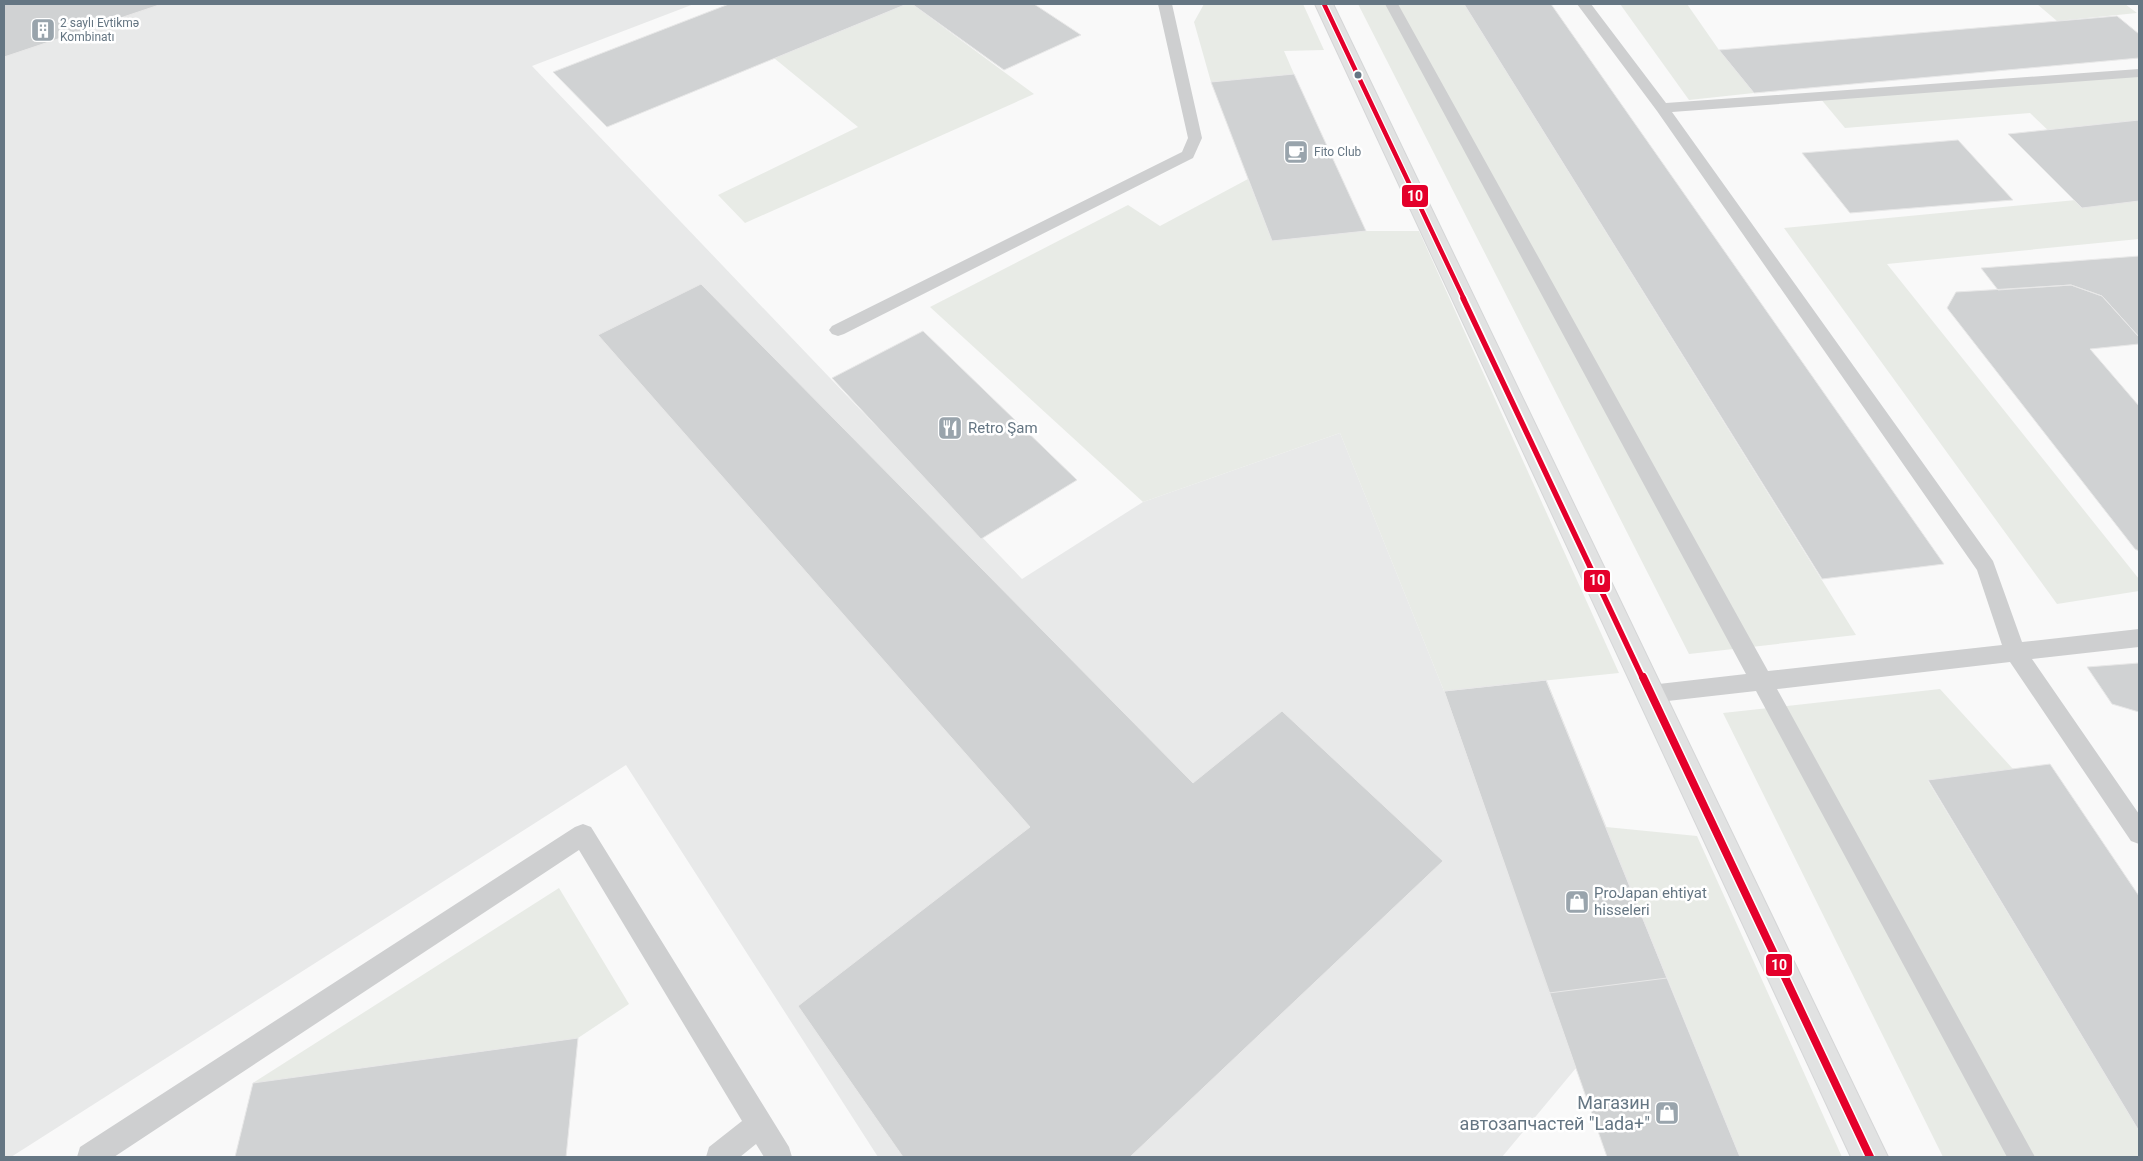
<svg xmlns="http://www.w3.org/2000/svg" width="2143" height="1161" font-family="Roboto,sans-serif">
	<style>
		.built { fill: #e8e9e9 }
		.green { fill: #e8ebe6 }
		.building { fill: #d0d2d3; stroke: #e8e8e8 }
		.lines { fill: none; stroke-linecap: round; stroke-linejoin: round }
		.secondary-casing { stroke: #d5d6d7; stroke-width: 2 }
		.lane { fill: #cecfd0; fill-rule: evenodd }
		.secondary { fill: #e1e2e2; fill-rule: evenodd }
		.bus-1-far2-casing { stroke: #fff; stroke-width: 7 }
		.bus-1-far1-casing { stroke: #fff; stroke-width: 9 }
		.bus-1-casing { stroke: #fff; stroke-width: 11 }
		.bus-1-far2 { stroke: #e4002b; stroke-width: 4.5 }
		.bus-1-far1 { stroke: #e4002b; stroke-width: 5.5 }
		.bus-1 { stroke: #e4002b; stroke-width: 8 }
		.bus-dot { fill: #657683; stroke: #fff; stroke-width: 2 }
		.labels { text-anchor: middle; stroke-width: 5; stroke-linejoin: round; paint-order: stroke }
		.far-poi-label { font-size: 12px; fill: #657683; stroke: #fff; text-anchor: start }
		.poi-label { font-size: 15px; fill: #657683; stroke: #fff; text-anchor: start }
		.near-poi-label { font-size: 18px; fill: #657683; stroke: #fff; text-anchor: end }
		.line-badge { stroke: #fff; stroke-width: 2 }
		.badge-label { font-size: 14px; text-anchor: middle; font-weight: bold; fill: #fff }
	</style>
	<rect width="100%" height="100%" fill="#f9f9f9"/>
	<path class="built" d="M 4,4 L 694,4 L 532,66 L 1022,579 L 1143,502 L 1340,433 L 1444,691 L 1576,1068 L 1502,1157 L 878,1157 L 626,765 L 11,1157 L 4,1157 Z"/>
	<path class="green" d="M 907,4 L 912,4 L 1034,94 L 745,223 L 718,195 L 858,127 L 774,58 Z
		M 1204,4 L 1303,4 L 1324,50 L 1284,51 L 1294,74 L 1211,82 L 1194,22 Z
		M 1358,4 L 1464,4 L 1856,635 L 1689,654 Z
		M 1620,4 L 1687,4 L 1719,50 L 1754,93 L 1689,100 Z
		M 2037,4 L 2125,4 L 2137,13 L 2057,21 Z
		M 2139,73 L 2139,239 L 1887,264 L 2139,579 L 2139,591 L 2057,604 L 1784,228 L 2117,196 L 2030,113 L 1845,128 L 1820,98 Z
		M 1248,179 L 1272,241 L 1366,231 L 1419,231 L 1619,673 L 1444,691 L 1340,433 L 1143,502 L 930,307 L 1128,205 L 1160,226 Z
		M 1940,689 L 2013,769 L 1928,781 L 2139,1131 L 2139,1157 L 1943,1157 L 1723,713 Z
		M 1606,827 L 1697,836 L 1842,1157 L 1740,1157 Z
		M 559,888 L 629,1004 L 578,1038 L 253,1083 Z"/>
	<path class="building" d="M 4,4 L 162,4 L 4,57 Z
		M 729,4 L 907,4 L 607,127 L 553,72 Z
		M 912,4 L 1034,4 L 1081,35 L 1004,70 Z
		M 1464,4 L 1551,4 L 1944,564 L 1822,579 Z
		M 2117,16 L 2139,34 L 2139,58 L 1754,93 L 1719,50 Z
		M 1294,74 L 1366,231 L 1272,241 L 1211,82 Z
		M 2139,120 L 2139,201 L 2082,208 L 2008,134 Z
		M 1958,140 L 2013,200 L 1850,213 L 1802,153 Z
		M 2139,256 L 2139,337 L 2102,296 L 2071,285 L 1998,290 L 1981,268 Z
		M 701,284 L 1193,783 L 1282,711 L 1443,861 L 1130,1157 L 903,1157 L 798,1006 L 1030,827 L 598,335 Z
		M 2071,285 L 2102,296 L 2139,337 L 2139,344 L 2090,349 L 2139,406 L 2139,551 L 2135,549 L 1947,308 L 1956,292 Z
		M 923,331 L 1077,480 L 981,539 L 832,378 Z
		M 2139,663 L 2139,712 L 2112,704 L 2087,667 Z
		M 1546,680 L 1667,978 L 1740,1157 L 1607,1157 L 1444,691 Z
		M 1546,680 L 1606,827 L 1667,978 L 1549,993 L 1444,691 Z
		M 2050,764 L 2139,896 L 2139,1131 L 1928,780 Z
		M 578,1038 L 566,1157 L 235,1157 L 253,1083 Z"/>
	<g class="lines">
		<defs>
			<path id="secondary" d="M 1315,4 L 1333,4 L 1888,1157 L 1851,1157 Z"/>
		</defs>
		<use href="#secondary" class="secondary-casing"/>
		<path class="lane" d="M 1158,4 L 1172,4 L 1202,138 L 1193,158 L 844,334 L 838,336 L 832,334 L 829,330 L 832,326 L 1182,152 L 1188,138 Z
			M 1385,4 L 1398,4 L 1768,671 L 2002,645 L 1977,570 L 1657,111 L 1577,4 L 1591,4 L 1666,103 L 2139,69 L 2139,77 L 1672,112 L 1993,561 L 2022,642 L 2139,629 L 2139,647 L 2032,659 L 2139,814 L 2139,844 L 2131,841 L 2010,662 L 1777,689 L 2035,1157 L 2007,1157 L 1756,691 L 1650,703 L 1642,701 L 1639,694 L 1642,687 L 1650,685 L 1746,674 Z
			M 583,824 L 591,827 L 789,1147 L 792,1157 L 764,1157 L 756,1144 L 740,1157 L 706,1157 L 709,1147 L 742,1121 L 579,850 L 114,1157 L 77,1157 L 80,1147 L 575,827 Z"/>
		<use href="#secondary" class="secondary"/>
		<defs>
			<path id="bus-1-far2" d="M 1324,4 L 1464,299"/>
			<path id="bus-1-far1" d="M 1463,298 L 1643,679"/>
			<path id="bus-1" d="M 1643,677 L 1870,1157"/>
		</defs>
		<use href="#bus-1-far2" class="bus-1-far2-casing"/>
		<use href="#bus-1-far1" class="bus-1-far1-casing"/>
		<use href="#bus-1" class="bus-1-casing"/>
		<use href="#bus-1-far2" class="bus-1-far2"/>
		<use href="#bus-1-far1" class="bus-1-far1"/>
		<use href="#bus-1" class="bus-1"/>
	</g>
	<defs>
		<symbol id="building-square" viewBox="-11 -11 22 22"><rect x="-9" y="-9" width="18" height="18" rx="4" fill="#99a4ac" stroke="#fff"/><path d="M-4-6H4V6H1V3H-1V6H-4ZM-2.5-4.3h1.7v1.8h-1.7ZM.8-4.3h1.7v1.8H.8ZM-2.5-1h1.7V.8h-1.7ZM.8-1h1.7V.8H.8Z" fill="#fff"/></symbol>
		<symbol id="cafe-square" viewBox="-11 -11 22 22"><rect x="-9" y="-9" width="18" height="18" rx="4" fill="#99a4ac" stroke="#fff"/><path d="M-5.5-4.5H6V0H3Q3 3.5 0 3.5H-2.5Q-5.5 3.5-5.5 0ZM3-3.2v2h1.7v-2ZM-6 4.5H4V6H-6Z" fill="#fff"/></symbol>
		<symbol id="restaurant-square" viewBox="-11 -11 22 22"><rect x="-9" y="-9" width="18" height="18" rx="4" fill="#99a4ac" stroke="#fff"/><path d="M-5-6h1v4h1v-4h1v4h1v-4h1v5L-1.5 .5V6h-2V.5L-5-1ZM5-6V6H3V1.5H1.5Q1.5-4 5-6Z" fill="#fff"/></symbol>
		<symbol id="shop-square" viewBox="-11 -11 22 22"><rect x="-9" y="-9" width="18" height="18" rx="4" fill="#99a4ac" stroke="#fff"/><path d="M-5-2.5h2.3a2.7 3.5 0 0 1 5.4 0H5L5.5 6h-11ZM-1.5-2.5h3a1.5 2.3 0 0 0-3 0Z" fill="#fff"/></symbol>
	</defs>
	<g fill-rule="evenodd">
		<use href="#building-square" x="29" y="16" width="28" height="28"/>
		<use href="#cafe-square" x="1282" y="138" width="28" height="28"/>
		<use href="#restaurant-square" x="936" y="414" width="28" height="28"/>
		<use href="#shop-square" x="1563" y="888" width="28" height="28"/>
		<use href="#shop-square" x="1653" y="1099" width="28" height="28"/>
	</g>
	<circle class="bus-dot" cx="1358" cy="75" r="4.5"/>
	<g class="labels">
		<g class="far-poi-label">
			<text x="60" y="27">2 saylı Evtikmə<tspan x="60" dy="14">Kombinatı</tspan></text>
			<text x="1314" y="156">Fito Club</text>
		</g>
		<g class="poi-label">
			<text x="968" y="433">Retro Şam</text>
			<text x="1594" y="898">ProJapan ehtiyat<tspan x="1594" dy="17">hisseleri</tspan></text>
		</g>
		<g class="near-poi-label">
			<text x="1650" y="1109">Магазин<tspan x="1650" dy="21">автозапчастей "Lada+"</tspan></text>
		</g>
	</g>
	<g class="line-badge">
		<rect x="1401" y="184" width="28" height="24" rx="5" fill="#e4002b"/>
		<rect x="1583" y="569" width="28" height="24" rx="5" fill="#e4002b"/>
		<rect x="1765" y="953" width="28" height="24" rx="5" fill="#e4002b"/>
	</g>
	<g class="badge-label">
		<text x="1415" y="201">10</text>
		<text x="1597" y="585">10</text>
		<text x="1779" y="970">10</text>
	</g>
	<rect width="2143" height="1161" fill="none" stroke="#657683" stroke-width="10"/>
</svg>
